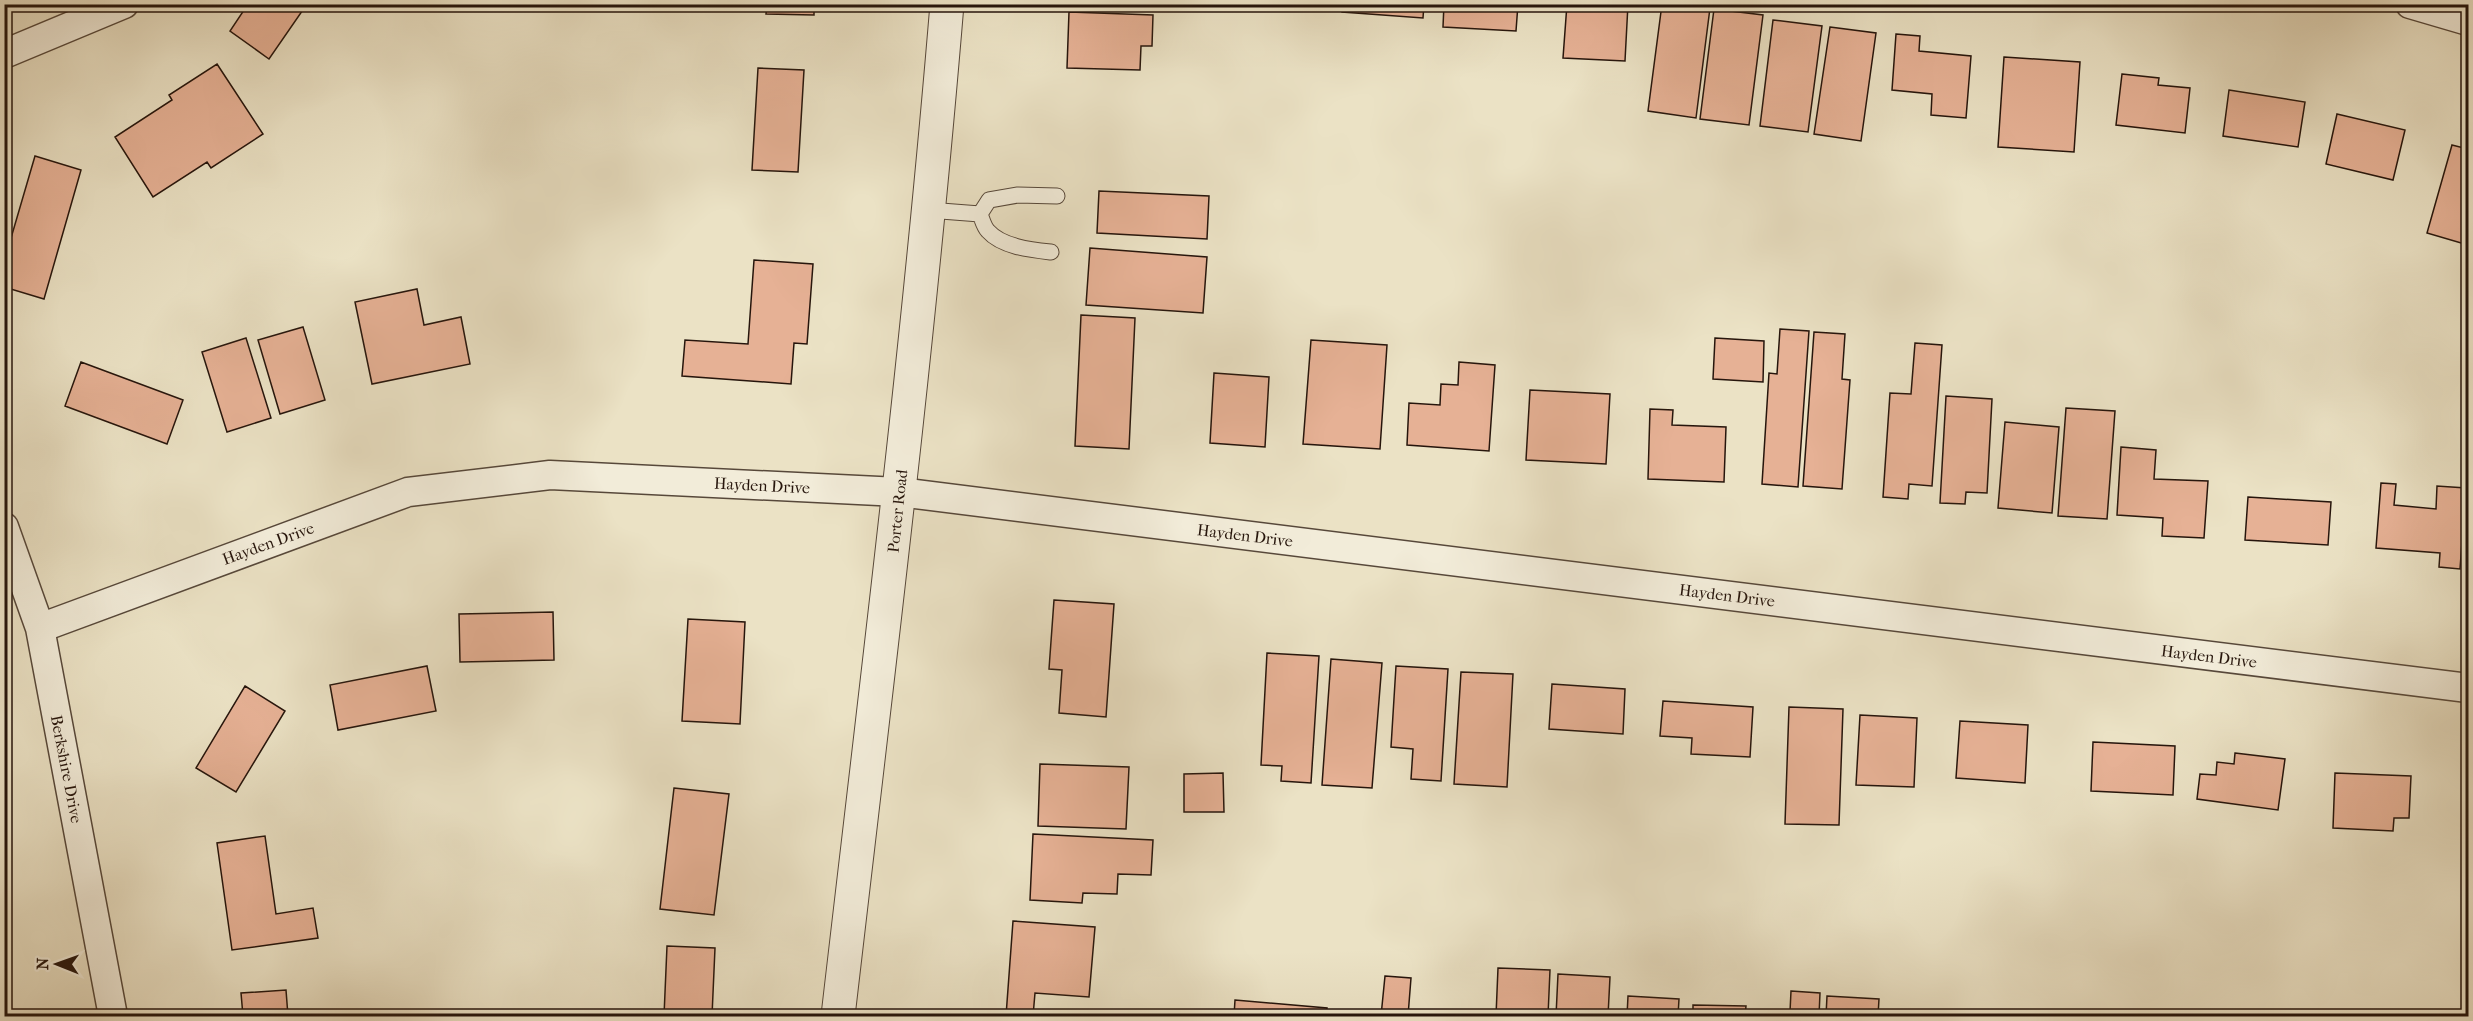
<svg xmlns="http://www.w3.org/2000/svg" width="2473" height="1021" font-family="'IM FELL French Canon',serif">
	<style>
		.building { fill: #e6b195; stroke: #26150c; stroke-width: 1.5 }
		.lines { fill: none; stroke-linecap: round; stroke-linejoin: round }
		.service-casing { stroke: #57483a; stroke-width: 17 }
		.minor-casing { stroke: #57483a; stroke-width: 31 }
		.tertiary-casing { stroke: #57483a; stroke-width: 35 }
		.service { stroke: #f2ecd9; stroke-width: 15 }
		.minor { stroke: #f2ecd9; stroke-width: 28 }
		.tertiary { stroke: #f2ecd9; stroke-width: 33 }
		.labels { text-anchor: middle; stroke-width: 4.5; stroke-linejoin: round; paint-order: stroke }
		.street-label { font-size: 16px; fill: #26150c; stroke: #f2ecd9 }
	</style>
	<rect width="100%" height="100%" fill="#ebe2c5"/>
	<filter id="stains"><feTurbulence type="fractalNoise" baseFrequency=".00333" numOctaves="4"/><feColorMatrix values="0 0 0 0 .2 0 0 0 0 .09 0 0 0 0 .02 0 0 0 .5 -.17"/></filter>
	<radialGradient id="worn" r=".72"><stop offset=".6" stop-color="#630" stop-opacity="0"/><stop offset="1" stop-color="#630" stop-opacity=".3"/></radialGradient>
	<path class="building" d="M 248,4 L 307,4 L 269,59 L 230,31 Z
		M 767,4 L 814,4 L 814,15 L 766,14 Z
		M 1342,4 L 1424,4 L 1423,18 L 1342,12 Z
		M 1444,4 L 1518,4 L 1516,31 L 1443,27 Z
		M 1567,4 L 1628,4 L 1625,61 L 1563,58 Z
		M 1662,4 L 1710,8 L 1696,118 L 1648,111 Z
		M 1714,9 L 1763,15 L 1749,125 L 1700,119 Z
		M 1069,12 L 1153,15 L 1152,46 L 1141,46 L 1140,70 L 1067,68 Z
		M 1773,20 L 1822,26 L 1808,132 L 1760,126 Z
		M 1830,27 L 1876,33 L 1861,141 L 1814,134 Z
		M 1896,34 L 1920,36 L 1919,51 L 1971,56 L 1966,118 L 1931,115 L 1932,94 L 1892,90 Z
		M 2004,57 L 2080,62 L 2074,152 L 1998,147 Z
		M 217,64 L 263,134 L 211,168 L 207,162 L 153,197 L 115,137 L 172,100 L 169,95 Z
		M 758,68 L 804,70 L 798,172 L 752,170 Z
		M 2122,74 L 2159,78 L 2158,85 L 2190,88 L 2185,133 L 2116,125 Z
		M 2229,90 L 2305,102 L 2298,147 L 2223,136 Z
		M 2337,114 L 2405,130 L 2393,180 L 2326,164 Z
		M 2452,145 L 2468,149 L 2468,245 L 2427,233 Z
		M 35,156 L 81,170 L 44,299 L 4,287 L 4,262 Z
		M 1099,191 L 1209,196 L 1207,239 L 1097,233 Z
		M 1090,248 L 1207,257 L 1203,313 L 1086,305 Z
		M 754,260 L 813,264 L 807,344 L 794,343 L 791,384 L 682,376 L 685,340 L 748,344 Z
		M 417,289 L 424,325 L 461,317 L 470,364 L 372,384 L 355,302 Z
		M 1081,315 L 1135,318 L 1129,449 L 1075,446 Z
		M 303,327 L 325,400 L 280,414 L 258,340 Z
		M 1780,329 L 1809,331 L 1798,487 L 1762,484 L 1769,373 L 1777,374 Z
		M 1814,332 L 1845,334 L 1842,379 L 1850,380 L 1842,489 L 1803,486 Z
		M 246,338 L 271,418 L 227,432 L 202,352 Z
		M 1715,338 L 1764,341 L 1763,382 L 1713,379 Z
		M 1311,340 L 1387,345 L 1380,449 L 1303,444 Z
		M 1915,343 L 1942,345 L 1932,486 L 1909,484 L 1908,499 L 1883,497 L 1890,393 L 1911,394 Z
		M 81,362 L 183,400 L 167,444 L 65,406 Z
		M 1459,362 L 1495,365 L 1489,451 L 1407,445 L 1409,403 L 1440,405 L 1441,384 L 1458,385 Z
		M 1214,373 L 1269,377 L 1265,447 L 1210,443 Z
		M 1530,390 L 1610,394 L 1606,464 L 1526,460 Z
		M 1946,396 L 1992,399 L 1987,493 L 1966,492 L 1965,504 L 1940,503 Z
		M 2066,408 L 2115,411 L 2107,519 L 2058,516 Z
		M 1650,409 L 1673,410 L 1672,425 L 1726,427 L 1724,482 L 1648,479 Z
		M 2005,422 L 2059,427 L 2052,513 L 1998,508 Z
		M 2121,447 L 2156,450 L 2154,479 L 2208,481 L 2204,538 L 2162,536 L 2163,518 L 2117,515 Z
		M 2381,483 L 2396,484 L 2394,505 L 2436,509 L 2437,486 L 2466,488 L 2460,569 L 2439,567 L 2440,553 L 2376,548 Z
		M 2248,497 L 2331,502 L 2328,545 L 2245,540 Z
		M 1054,600 L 1114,604 L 1106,717 L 1059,713 L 1062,670 L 1049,669 Z
		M 553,612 L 554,660 L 460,662 L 459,614 Z
		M 688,619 L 745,622 L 740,724 L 682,721 Z
		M 1267,653 L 1319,656 L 1311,783 L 1281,781 L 1282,766 L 1261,765 Z
		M 1331,659 L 1382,663 L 1372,788 L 1322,785 Z
		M 427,666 L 436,711 L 338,730 L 330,685 Z
		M 1396,666 L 1448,669 L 1441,781 L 1411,779 L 1413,749 L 1391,747 Z
		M 1461,672 L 1513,674 L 1507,787 L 1454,784 Z
		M 1552,684 L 1625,689 L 1623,734 L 1549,729 Z
		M 245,686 L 285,711 L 236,792 L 196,768 Z
		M 1663,701 L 1753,707 L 1750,757 L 1691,754 L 1692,738 L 1660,736 Z
		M 1789,707 L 1843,709 L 1839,825 L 1785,824 Z
		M 1860,715 L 1917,718 L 1914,787 L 1856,785 Z
		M 1960,721 L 2028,725 L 2025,783 L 1956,778 Z
		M 2093,742 L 2175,746 L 2173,795 L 2091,791 Z
		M 2235,753 L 2285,759 L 2278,810 L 2197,799 L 2200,774 L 2216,775 L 2217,762 L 2234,764 Z
		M 1040,764 L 1129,767 L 1126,829 L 1038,826 Z
		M 1223,773 L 1224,812 L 1184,812 L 1184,774 Z
		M 2335,773 L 2411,776 L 2409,818 L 2394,818 L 2393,831 L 2333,828 Z
		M 674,788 L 729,794 L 714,915 L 660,909 Z
		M 1033,834 L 1153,840 L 1151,875 L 1118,874 L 1117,894 L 1083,893 L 1082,903 L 1030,900 Z
		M 265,836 L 276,914 L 313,908 L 318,938 L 232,950 L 217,843 Z
		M 1013,921 L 1095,927 L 1089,997 L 1035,993 L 1033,1016 L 1006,1016 Z
		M 667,946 L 715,948 L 712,1016 L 664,1016 Z
		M 1498,968 L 1550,970 L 1548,1016 L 1496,1016 Z
		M 1558,974 L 1610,977 L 1608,1016 L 1556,1016 Z
		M 1385,976 L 1411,978 L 1408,1016 L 1381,1016 Z
		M 286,990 L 288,1016 L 243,1016 L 241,993 Z
		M 1791,991 L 1820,993 L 1819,1016 L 1758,1016 L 1758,1011 L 1790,1012 Z
		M 1628,996 L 1679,999 L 1678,1016 L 1627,1016 Z
		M 1827,996 L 1879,999 L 1878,1016 L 1826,1016 Z
		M 1235,1000 L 1327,1008 L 1326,1016 L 1234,1016 Z
		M 1693,1005 L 1746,1006 L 1745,1016 L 1693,1016 Z"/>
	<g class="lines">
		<defs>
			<path id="service" d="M 928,210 L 980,214
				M 1051,252 C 1032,250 1002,247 988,231 C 984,227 982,219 980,214 L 989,200 L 1018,195 L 1057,196"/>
			<path id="minor" d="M 2410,4 L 2468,21
				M 4,54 L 124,4
				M 4,527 L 40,628 L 113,1016
				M 40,628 L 408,492 L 550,475 L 899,492 L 2468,688"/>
			<path id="tertiary" d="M 838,1016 C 877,680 919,343 947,4"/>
		</defs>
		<use href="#service" class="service-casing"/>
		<use href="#minor" class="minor-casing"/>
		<use href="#tertiary" class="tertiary-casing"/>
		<use href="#service" class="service"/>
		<use href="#minor" class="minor"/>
		<use href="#tertiary" class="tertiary"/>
	</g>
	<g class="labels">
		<g class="street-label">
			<text transform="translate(762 485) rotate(3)" y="6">Hayden Drive</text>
			<text transform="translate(897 511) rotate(-84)" y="6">Porter Road</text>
			<text transform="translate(1245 535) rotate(7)" y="6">Hayden Drive</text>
			<text transform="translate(268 543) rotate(-20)" y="6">Hayden Drive</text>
			<text transform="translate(1727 595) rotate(7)" y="6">Hayden Drive</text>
			<text transform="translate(2209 656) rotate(7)" y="6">Hayden Drive</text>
			<text transform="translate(67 769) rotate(79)" y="6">Berkshire Drive</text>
		</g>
	</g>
	<rect width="2473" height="1021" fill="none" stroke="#ebe2c5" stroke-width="24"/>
	<rect x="6" y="6" width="2461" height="1009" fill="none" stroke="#26150c" stroke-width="3"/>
	<rect x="12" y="12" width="2449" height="997" fill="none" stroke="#26150c" stroke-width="1.5"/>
	<g transform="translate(57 964) rotate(271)" stroke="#f2ecd9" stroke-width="4.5" paint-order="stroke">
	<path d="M0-4.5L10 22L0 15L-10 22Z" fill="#26150c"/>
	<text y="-9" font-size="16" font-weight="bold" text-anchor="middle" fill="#26150c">N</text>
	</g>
	<rect width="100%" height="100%" filter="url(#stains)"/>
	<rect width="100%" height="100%" fill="url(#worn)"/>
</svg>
